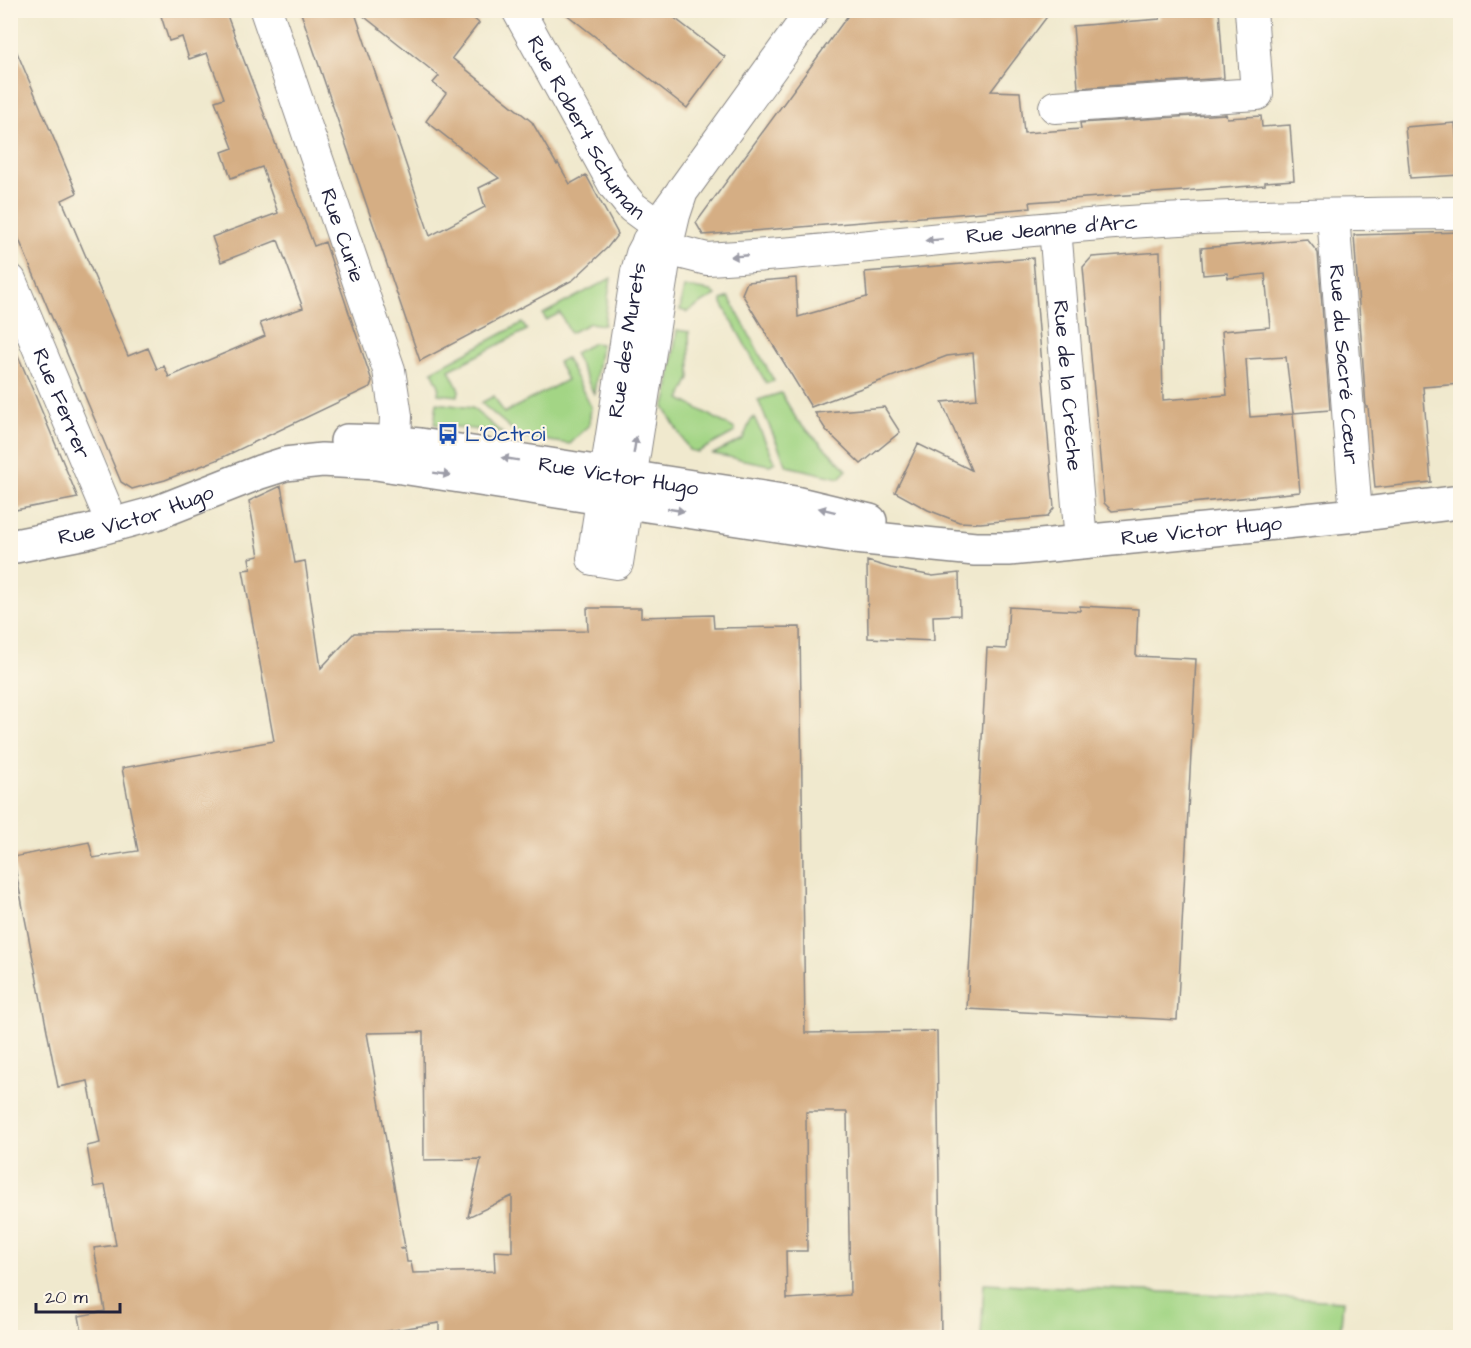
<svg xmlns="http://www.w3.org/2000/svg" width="1471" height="1348" font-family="'Architects Daughter',sans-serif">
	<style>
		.green { fill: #a3d585; stroke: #627c60; stroke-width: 1.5 }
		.building { fill: #d5ae84; fill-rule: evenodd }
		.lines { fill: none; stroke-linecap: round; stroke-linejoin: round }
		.minor-casing { stroke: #898684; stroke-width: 34 }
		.major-casing { stroke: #898684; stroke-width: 36 }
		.minor { stroke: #fff; stroke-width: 32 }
		.major { stroke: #fff; stroke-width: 33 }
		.oneway { fill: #9c9ca7 }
		.labels { text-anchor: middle; stroke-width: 4.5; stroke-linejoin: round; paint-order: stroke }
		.street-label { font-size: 21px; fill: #22223b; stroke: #fcf5e5 }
		.transit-label { font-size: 21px; fill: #164399; stroke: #fcf5e5; text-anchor: start }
	</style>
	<rect width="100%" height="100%" fill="#fcf5e5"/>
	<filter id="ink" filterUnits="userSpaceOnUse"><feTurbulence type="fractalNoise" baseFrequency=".0167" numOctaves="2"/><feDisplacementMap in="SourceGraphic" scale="12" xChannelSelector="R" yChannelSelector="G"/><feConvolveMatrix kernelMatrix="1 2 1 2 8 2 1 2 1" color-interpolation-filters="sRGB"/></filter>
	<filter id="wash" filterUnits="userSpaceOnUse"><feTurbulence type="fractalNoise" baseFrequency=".008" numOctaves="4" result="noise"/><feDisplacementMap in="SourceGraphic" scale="24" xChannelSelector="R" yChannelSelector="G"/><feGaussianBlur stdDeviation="1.35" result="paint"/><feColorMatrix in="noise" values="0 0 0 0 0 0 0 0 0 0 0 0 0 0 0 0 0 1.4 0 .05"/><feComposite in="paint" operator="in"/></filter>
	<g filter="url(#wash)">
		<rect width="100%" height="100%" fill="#f0e9ce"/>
		<path class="green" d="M 611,278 L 604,325 L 590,323 L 570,333 L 560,313 L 546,320 L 543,314 Z
			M 684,287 L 711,291 L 716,295 L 687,312 L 680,310 Z
			M 729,297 L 774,381 L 766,383 L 722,303 L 722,300 Z
			M 522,323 L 527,330 L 449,370 L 459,390 L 458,396 L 438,394 L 439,386 L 432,371 Z
			M 677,330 L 689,332 L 690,378 L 680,399 L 735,429 L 735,432 L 698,452 L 689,450 L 664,407 L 667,398 Z
			M 593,343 L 601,344 L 594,394 L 574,353 Z
			M 566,358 L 591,407 L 589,425 L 570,444 L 521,437 L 481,403 L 494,396 L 504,413 L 567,380 L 558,362 Z
			M 781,393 L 797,420 L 847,470 L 839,478 L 787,466 L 758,400 Z
			M 437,403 L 472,408 L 502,433 L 434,424 Z
			M 754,417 L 775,462 L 770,465 L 713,454 L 743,439 L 750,422 Z
			M 984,1283 L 1343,1301 L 1340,1337 L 981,1337 Z"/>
		<g id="blocks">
			<path class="building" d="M 176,10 L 225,10 L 314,246 L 325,242 L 372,381 L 370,387 L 219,459 L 165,480 L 132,489 L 121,482 L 10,218 L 10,36 L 77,193 L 62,200 L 128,356 L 148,348 L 157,369 L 164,366 L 169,377 L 265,336 L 260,323 L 303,308 L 278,240 L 221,262 L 212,237 L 278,213 L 262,167 L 231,178 L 222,152 L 233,148 L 215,101 L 224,98 L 207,53 L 189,59 L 182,37 L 169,41 L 161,16 Z
				M 300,10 L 354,10 L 430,236 L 485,207 L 479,188 L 499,178 L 426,121 L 446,93 L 433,83 L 439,76 L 356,10 L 463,10 L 479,23 L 452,58 L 532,122 L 557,165 L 558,163 L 570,184 L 586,175 L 618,234 L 607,248 L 573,280 L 420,361 Z
				M 561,10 L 664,10 L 725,57 L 687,108 Z
				M 852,10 L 899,10 L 906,16 L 911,10 L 1052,10 L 991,91 L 1020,92 L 1024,133 L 1081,129 L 1080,123 L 1226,114 L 1227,118 L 1261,116 L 1262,127 L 1290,125 L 1294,180 L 1265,182 L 1265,185 L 1030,202 L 1031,208 L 703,235 L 696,223 Z
				M 1159,10 L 1219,10 L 1224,78 L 1078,88 L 1073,26 L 1160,19 Z
				M 1455,123 L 1460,175 L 1410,178 L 1405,127 Z
				M 1461,232 L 1461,384 L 1423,387 L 1431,482 L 1375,488 L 1368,407 L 1366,407 L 1354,235 Z
				M 1307,239 L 1318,253 L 1330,410 L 1293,413 L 1286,357 L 1246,359 L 1250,417 L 1293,414 L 1300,492 L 1112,511 L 1104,503 L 1083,267 L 1092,257 L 1160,252 L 1163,400 L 1227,395 L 1222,331 L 1270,327 L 1265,274 L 1228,278 L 1227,273 L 1203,275 L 1201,248 Z
				M 1033,258 L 1054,508 L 1047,517 L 980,523 L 959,522 L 928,510 L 895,492 L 918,444 L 971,470 L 942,402 L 977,399 L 973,353 L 947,356 L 811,407 L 742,294 L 747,282 L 796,278 L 798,317 L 867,297 L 865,272 Z
				M 10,337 L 35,395 L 78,498 L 10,511 Z
				M 884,407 L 900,432 L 861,464 L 826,430 L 815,413 Z
				M 281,486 L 295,563 L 305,561 L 321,668 L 354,633 L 588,631 L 587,608 L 641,608 L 641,617 L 713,615 L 714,628 L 800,627 L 805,1033 L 937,1031 L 941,1338 L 439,1338 L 439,1323 L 381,1332 L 382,1338 L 83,1338 L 79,1316 L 105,1311 L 94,1248 L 116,1245 L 105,1185 L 94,1187 L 87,1146 L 100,1143 L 88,1081 L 58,1087 L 13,857 L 89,842 L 93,858 L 138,851 L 122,768 L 274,741 L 243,570 L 251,569 L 249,558 L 259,556 L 249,501 ZM 423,1032 L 424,1160 L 481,1159 L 468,1217 L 512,1196 L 512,1252 L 494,1251 L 495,1271 L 413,1273 L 411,1262 L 407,1262 L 405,1249 L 400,1249 L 405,1247 L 367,1033 ZM 806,1112 L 847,1112 L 850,1295 L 787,1299 L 786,1251 L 807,1251 Z
				M 867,561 L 891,568 L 933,576 L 959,573 L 960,615 L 933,616 L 934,641 L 868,638 Z
				M 1080,606 L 1138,609 L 1136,656 L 1196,659 L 1177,1020 L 967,1009 L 987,648 L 1006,649 L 1009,607 L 1080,611 Z"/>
		</g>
	</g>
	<g filter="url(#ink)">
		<use href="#blocks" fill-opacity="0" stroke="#898684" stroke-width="1.5"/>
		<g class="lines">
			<defs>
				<g id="minor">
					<path id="s1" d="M 266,10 L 389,370 L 396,416 L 394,466"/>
					<path id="s2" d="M 518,10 L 615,186 L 632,207 L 669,234"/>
					<path d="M 1055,107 L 1257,94 L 1251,10"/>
					<path id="s3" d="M 682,191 L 674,215 L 666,249 L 617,563 L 593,559 L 637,272 L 642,254 L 657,226 L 813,10"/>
					<path id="s4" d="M 1333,215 L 1356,515"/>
					<path id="s5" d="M 1055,228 L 1081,542"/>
					<path id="s6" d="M 648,241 L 675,251 L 707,259 C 839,252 970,234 1101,224 C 1221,215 1341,214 1460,213"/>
					<path id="s7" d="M 10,280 L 113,525"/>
				</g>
				<g id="major">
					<path id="s8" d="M 347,441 L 384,442 L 420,445 L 795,503 L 870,521"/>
					<path id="s9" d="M 10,547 L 86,532 L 156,513 L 260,472 L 285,464 L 322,460 L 376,463 L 855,537 L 975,549 L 1009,549 L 1081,542 L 1356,515 L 1460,502"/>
				</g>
			</defs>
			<use href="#minor" class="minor-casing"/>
			<use href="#major" class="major-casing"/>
			<use href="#minor" class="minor"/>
			<use href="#major" class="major"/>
		</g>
		<defs><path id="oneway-solid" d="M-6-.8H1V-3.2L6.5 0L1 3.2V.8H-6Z" transform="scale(1.5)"/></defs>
		<g class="oneway">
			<use href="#oneway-solid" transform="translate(934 240) rotate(175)"/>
			<use href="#oneway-solid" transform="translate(739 256) rotate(175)"/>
			<use href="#oneway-solid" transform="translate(635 445) rotate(-81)"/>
			<use href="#oneway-solid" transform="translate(510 459) rotate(-171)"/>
			<use href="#oneway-solid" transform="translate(442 474) rotate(9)"/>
			<use href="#oneway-solid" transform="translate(676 510) rotate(9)"/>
			<use href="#oneway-solid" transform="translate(827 510) rotate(-166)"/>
		</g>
	</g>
	<defs>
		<symbol id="bus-bare" viewBox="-9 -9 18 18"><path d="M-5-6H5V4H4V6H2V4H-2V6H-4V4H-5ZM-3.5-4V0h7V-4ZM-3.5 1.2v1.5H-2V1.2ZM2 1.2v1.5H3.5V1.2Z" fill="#1a4fb4" stroke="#fcf5e5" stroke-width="2.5" paint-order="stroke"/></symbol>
	</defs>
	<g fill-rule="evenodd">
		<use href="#bus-bare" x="433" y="419" width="30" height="30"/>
	</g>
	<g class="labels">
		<g class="street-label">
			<text dy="7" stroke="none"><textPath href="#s2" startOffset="136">Rue Robert Schuman</textPath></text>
			<text dy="7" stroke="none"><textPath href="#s6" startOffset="408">Rue Jeanne d'Arc</textPath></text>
			<text dy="7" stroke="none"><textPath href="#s1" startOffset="238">Rue Curie</textPath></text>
			<text dy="7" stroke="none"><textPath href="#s3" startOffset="624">Rue des Murets</textPath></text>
			<text dy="7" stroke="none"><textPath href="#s4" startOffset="150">Rue du Sacré Cœur</textPath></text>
			<text dy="7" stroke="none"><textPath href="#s5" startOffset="158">Rue de la Crèche</textPath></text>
			<text dy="7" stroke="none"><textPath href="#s7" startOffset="134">Rue Ferrer</textPath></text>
			<text dy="7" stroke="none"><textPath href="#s8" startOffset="274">Rue Victor Hugo</textPath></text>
			<text dy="7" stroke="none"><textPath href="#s9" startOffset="130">Rue Victor Hugo</textPath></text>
			<text dy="7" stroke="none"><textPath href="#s9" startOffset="1212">Rue Victor Hugo</textPath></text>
		</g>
		<g class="transit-label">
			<text x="465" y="441">L'Octroi</text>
		</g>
	</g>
	<rect width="1471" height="1348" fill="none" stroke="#fcf5e5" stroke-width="36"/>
	<path d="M36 1303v9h84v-9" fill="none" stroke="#22223b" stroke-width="3"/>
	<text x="45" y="1303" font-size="18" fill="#22223b" stroke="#fcf5e5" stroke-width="4.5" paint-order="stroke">20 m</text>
</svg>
